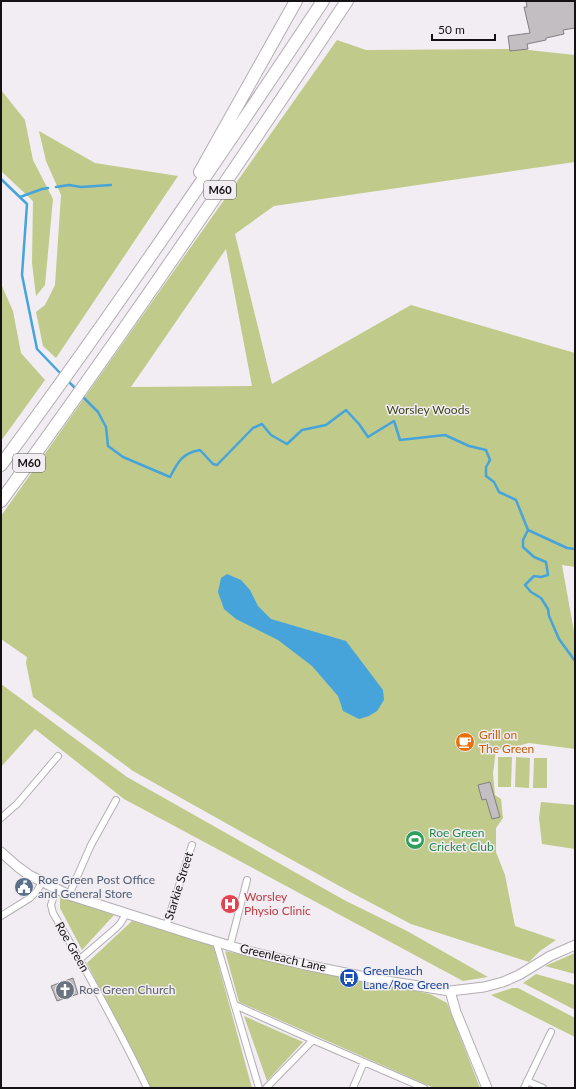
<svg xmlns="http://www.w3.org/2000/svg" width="576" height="1089" font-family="Lato,sans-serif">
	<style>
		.green { fill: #c0ca8a; fill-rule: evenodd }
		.water { fill: #46a4da }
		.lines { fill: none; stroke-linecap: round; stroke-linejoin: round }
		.stream { stroke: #46a4da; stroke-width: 2.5 }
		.building { fill: #c2bec2; stroke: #837e83 }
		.street-casing { stroke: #b3aeb3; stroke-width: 8 }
		.secondary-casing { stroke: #b3aeb3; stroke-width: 11 }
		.highway-casing { stroke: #b3aeb3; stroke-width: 14 }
		.street { stroke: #fff; stroke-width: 6 }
		.secondary { stroke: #fff; stroke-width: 9 }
		.highway { stroke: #fff; stroke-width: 12 }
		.labels { text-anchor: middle; stroke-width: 3; stroke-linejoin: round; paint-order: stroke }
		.shield { fill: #f2edf2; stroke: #575457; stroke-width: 1 }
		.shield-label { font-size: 11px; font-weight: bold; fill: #141214 }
		.park-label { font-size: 12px; fill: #3f441d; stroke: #f2edf2 }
		.food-label { font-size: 12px; fill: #c56008; stroke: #f2edf2; text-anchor: start }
		.leisure-label { font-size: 12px; fill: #27864d; stroke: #f2edf2; text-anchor: start }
		.service-label { font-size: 12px; fill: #4e5e75; stroke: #f2edf2; text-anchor: start }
		.street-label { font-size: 12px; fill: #141214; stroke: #f2edf2 }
		.health-label { font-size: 12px; fill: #be3a42; stroke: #f2edf2; text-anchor: start }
		.transit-label { font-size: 12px; fill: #164399; stroke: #f2edf2; text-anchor: start }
		.worship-label { font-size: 12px; fill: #5b616d; stroke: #f2edf2; text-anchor: start }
	</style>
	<rect width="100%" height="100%" fill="#f2edf2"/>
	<path class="green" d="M 337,40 L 366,50 L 519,49 L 575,55 L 575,162 L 274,206 L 235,234 L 272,384 L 411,305 L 575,353 L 575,567 L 562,565 L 575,637 L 575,749 L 529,743 L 517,746 L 509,749 L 496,749 L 493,774 L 495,795 L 501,799 L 503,818 L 496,828 L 496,852 L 505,875 L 515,926 L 556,940 L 540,951 L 529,962 L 411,924 L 354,894 L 274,850 L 133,771 L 33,697 L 26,663 L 27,657 L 1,639 L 1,516 ZM 226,249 L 252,386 L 131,387 Z
		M 1,90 L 25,120 L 33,160 L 53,199 L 45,285 L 36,296 L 32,263 L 33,201 L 1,171 Z
		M 39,131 L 95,163 L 178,176 L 56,358 L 43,346 L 36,312 L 45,305 L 55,285 L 61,195 L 46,161 Z
		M 1,284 L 13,311 L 21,353 L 45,380 L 1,441 Z
		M 1,684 L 127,777 L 344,900 L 407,931 L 488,977 L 463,981 L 124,799 L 35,729 L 1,767 Z
		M 498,757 L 512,757 L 511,787 L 498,787 Z
		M 516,757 L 530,758 L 529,788 L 515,787 Z
		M 534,758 L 547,758 L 547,788 L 533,788 Z
		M 541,802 L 575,805 L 575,849 L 542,844 L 539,818 Z
		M 60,895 L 114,915 L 82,950 L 60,908 Z
		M 132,921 L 213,945 L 252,1088 L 149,1088 L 87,963 Z
		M 225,951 L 430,994 L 447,1003 L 480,1088 L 434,1088 L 239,1002 Z
		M 575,953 L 575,974 L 545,966 Z
		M 536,974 L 575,985 L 575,1010 L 523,983 Z
		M 512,988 L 518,988 L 575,1018 L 575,1037 L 491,995 Z
		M 244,1016 L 303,1042 L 267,1081 Z"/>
	<path class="water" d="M 227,574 L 241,580 L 250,590 L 258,606 L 271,619 L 346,641 L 383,690 L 384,700 L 377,711 L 369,716 L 359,719 L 343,711 L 338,696 L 312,666 L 278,640 L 236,619 L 224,609 L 218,592 L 221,578 Z"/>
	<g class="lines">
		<path class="stream" d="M 1,179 L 27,204 L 22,275 L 37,349 L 62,375
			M 56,187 L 69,185 L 81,187 L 111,185
			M 20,197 L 42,189 L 48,188
			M 67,380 L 76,389
			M 82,396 L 98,412 L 106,427 L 108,446 L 123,457 L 170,477 C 178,462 182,453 200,450 L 213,464 L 217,465 L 253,428 L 262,424 L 271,435 L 287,444 L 302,430 L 326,425 L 346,410 L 359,424 L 368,437 L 394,421 L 400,440 L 445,435 L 469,446 L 486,450 L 490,460 L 486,467 L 486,476 L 494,482 L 499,492 L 516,500 L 528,530 L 523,540 L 523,547 L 534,557 L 546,562 L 548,575 L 541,577 L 534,576 L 525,585 L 531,592 L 541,598 L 548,609 L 549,616 L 559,639 L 575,661
			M 528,530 L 567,548 L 575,549"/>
	</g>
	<path class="building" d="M 526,1 L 575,1 L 575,28 L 563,30 L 564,34 L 546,38 L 546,40 L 527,44 L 528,49 L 510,51 L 508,36 L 530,33 L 524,7 L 527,7 Z
		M 459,737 L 473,739 L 472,746 L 458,745 Z
		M 490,782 L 500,817 L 492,819 L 486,799 L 482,800 L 478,785 Z
		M 73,978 L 78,994 L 57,1001 L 51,986 Z"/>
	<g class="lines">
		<defs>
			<path id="street" d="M 1,818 L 17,804 L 58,756
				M 56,889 L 51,905 L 53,913 C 86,970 119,1028 147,1088
				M 69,895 L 91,845 L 116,800
				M 1,916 L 30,898 L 37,891 L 42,882
				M 166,926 L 192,845
				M 216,942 L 259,1088
				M 230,946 L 247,880
				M 80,959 L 115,929 L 120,924 L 126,914
				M 235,1005 L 313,1040
				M 527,1081 L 543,1088
				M 266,1088 L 313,1040 L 424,1088
				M 353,1088 L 364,1062
				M 524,1088 L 551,1032"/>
			<path id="secondary" d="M 1,852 L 18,867 L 29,875 L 69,895 L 194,935 L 247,951 L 306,965 L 380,980 L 450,991 L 484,987 L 503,982 L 519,975 L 550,956 L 575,945
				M 450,991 L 456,1012 L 487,1088"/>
			<path id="highway" d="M 200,172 L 296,1
				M 1,465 C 113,314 219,158 323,1
				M 1,501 C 121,337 235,170 347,1"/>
		</defs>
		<use href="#street" class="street-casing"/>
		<use href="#secondary" class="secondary-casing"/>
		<use href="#highway" class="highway-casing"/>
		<use href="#street" class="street"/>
		<use href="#secondary" class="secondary"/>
		<use href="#highway" class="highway"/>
	</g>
	<defs>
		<symbol id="cafe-disc" viewBox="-11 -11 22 22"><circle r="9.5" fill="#e8710a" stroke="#f2edf2"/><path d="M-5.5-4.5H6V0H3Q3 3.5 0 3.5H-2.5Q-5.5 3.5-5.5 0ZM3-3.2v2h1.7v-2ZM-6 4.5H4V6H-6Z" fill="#fff"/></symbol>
		<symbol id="stadium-disc" viewBox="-11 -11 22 22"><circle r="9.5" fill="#2e9e5b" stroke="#f2edf2"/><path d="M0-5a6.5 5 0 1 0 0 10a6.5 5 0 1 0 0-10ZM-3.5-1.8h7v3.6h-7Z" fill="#fff"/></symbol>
		<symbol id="civic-disc" viewBox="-11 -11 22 22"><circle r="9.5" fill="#5c6f8a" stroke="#f2edf2"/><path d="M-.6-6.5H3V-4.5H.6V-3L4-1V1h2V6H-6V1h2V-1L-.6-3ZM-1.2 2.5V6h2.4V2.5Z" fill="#fff"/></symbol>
		<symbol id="hospital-disc" viewBox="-11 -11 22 22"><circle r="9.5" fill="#e0444e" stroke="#f2edf2"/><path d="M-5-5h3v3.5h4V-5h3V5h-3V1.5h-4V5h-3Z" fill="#fff"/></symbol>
		<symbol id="bus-disc" viewBox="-11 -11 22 22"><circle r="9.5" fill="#1a4fb4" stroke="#f2edf2"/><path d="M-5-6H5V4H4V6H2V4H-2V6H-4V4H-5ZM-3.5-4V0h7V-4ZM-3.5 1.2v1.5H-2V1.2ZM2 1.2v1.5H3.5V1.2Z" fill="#fff"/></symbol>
		<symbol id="church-disc" viewBox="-11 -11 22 22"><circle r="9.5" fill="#6b7280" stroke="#f2edf2"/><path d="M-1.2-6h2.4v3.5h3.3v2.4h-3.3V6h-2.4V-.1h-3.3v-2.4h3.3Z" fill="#fff"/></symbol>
	</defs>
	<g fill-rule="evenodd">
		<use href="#cafe-disc" x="454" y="731" width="22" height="22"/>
		<use href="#stadium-disc" x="404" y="829" width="22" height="22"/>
		<use href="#civic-disc" x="13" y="876" width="22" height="22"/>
		<use href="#hospital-disc" x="219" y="893" width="22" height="22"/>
		<use href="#bus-disc" x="338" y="967" width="22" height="22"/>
		<use href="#church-disc" x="54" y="979" width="22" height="22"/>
	</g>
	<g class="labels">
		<g class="shield">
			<rect x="204" y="181" width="32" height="18" rx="3"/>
			<rect x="13" y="454" width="32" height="18" rx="3"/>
		</g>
		<g class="shield-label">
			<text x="220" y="194">M60</text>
			<text x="29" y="467">M60</text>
		</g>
		<g class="park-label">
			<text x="428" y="414">Worsley Woods</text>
		</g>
		<g class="food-label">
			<text x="479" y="739">Grill on<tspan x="479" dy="14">The Green</tspan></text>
		</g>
		<g class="leisure-label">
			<text x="429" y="837">Roe Green<tspan x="429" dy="14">Cricket Club</tspan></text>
		</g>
		<g class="service-label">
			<text x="38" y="884">Roe Green Post Office<tspan x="38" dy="14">and General Store</tspan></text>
		</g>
		<g class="street-label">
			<text transform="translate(179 886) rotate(-73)" y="4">Starkie Street</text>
			<text transform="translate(72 947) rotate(60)" y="4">Roe Green</text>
			<text transform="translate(283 958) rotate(13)" y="4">Greenleach Lane</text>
		</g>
		<g class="health-label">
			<text x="244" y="901">Worsley<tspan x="244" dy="14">Physio Clinic</tspan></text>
		</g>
		<g class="transit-label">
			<text x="363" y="975">Greenleach<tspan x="363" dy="14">Lane/Roe Green</tspan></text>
		</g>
		<g class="worship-label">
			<text x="79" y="994">Roe Green Church</text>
		</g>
	</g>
	<rect width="576" height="1089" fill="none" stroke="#141214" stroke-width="4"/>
	<path d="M432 34v6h63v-6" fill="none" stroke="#141214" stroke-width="2"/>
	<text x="438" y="34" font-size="12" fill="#141214" stroke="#f2edf2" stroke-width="3" paint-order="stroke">50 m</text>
</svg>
